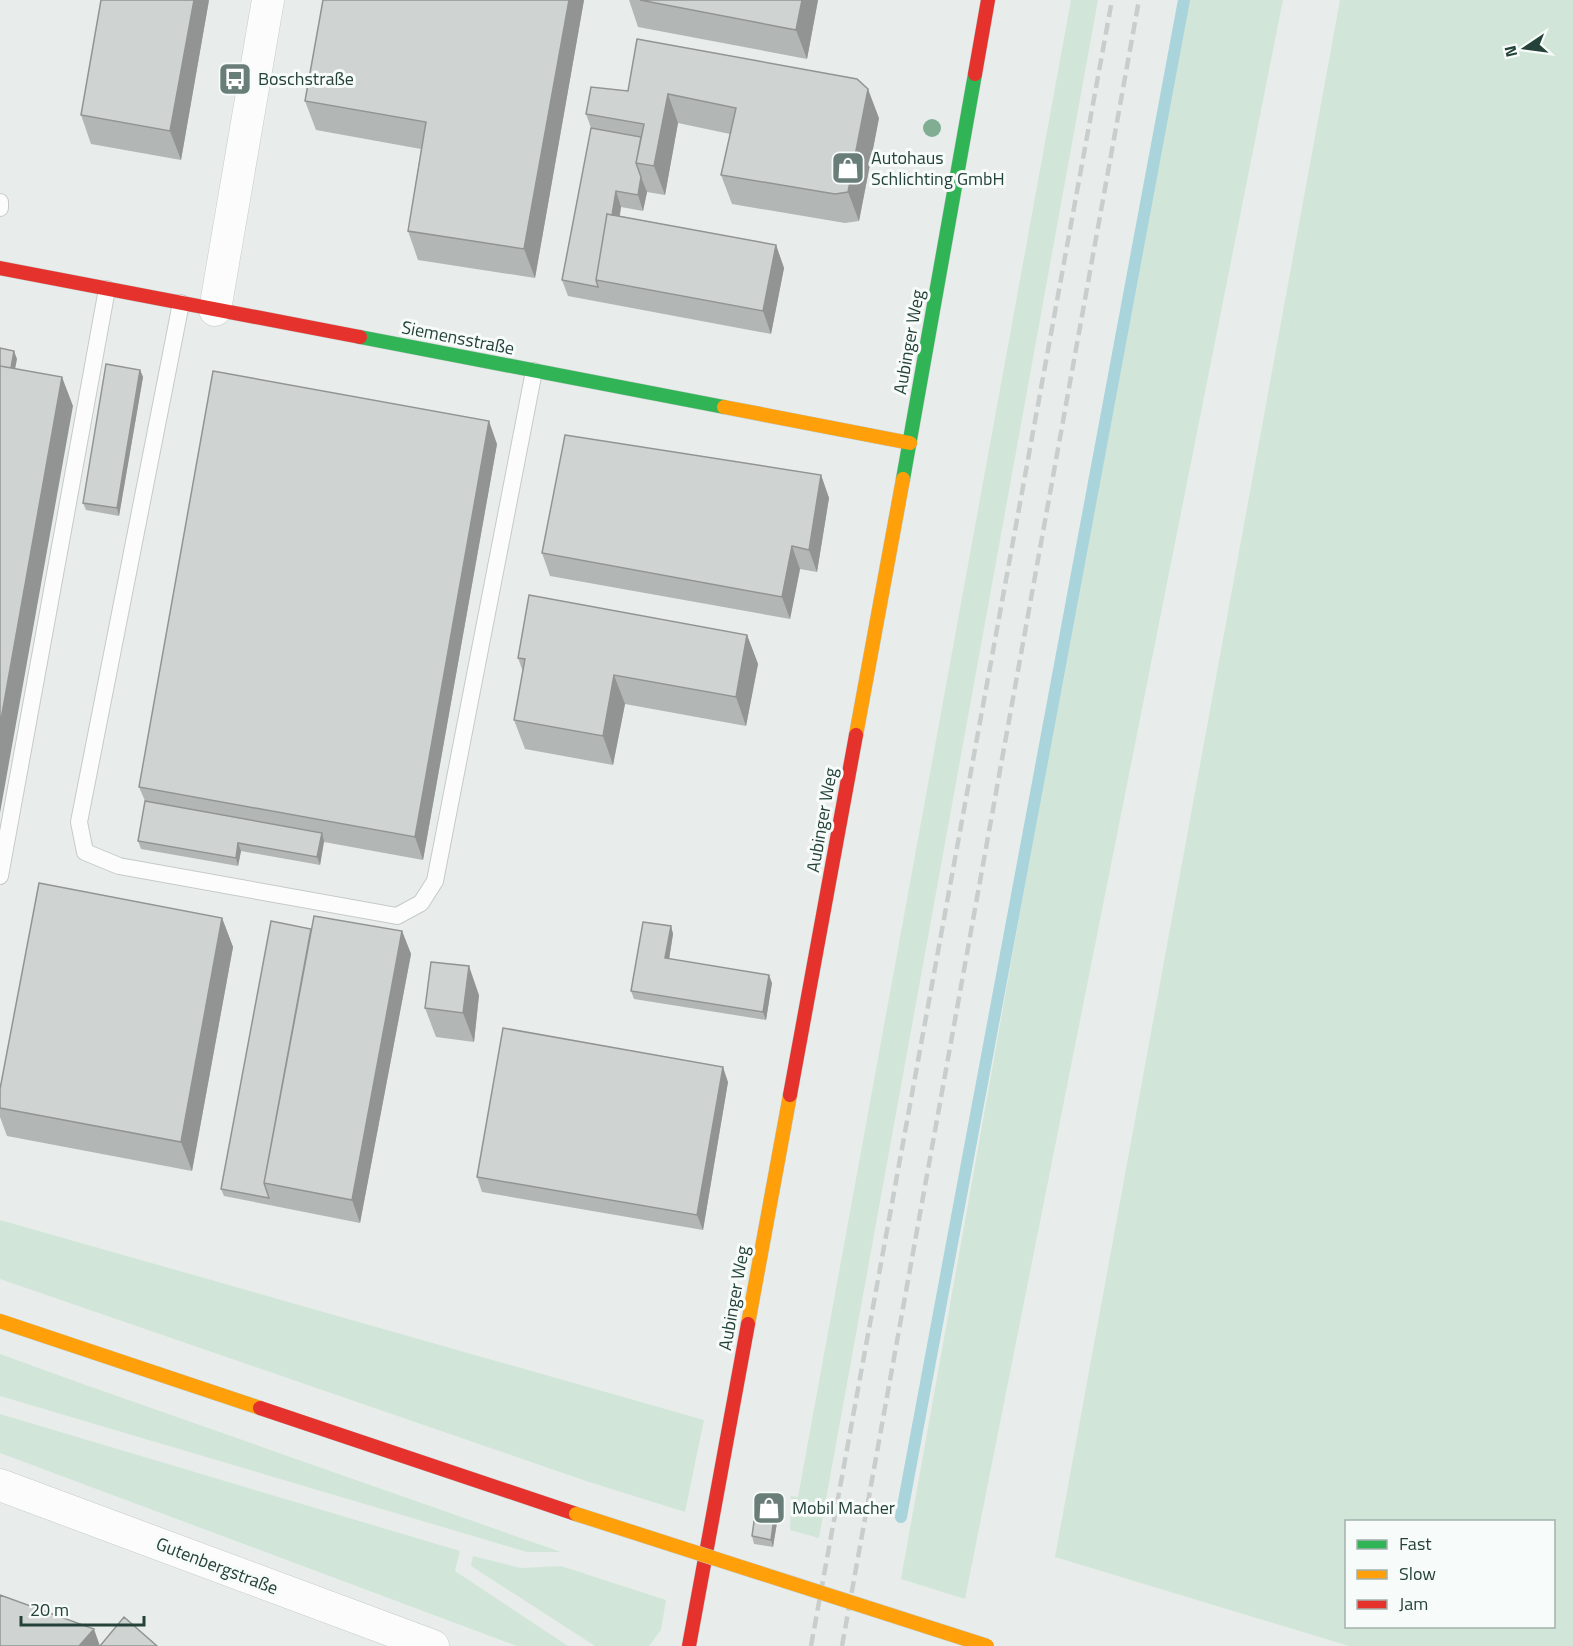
<svg xmlns="http://www.w3.org/2000/svg" width="1573" height="1646" font-family="'Titillium Web',sans-serif">
	<style>
		.green { fill: #d1e6d8; fill-rule: evenodd }
		.lines { fill: none; stroke-linecap: round; stroke-linejoin: round }
		.stream { stroke: #a9d4db; stroke-width: 12 }
		.lane-casing { stroke: #c5cac8; stroke-width: 18 }
		.street-casing { stroke: #c5cac8; stroke-width: 33 }
		.fast-casing { stroke: #c3cbc8; stroke-width: 15 }
		.slow-casing { stroke: #c3cbc8; stroke-width: 15 }
		.jam-casing { stroke: #c3cbc8; stroke-width: 15 }
		.lane { stroke: #fcfcfc; stroke-width: 16 }
		.street { stroke: #fcfcfc; stroke-width: 32 }
		.fast { stroke: #30b455; stroke-width: 14 }
		.slow { stroke: #ff9f0a; stroke-width: 14 }
		.jam { stroke: #e5322d; stroke-width: 14 }
		.rail { stroke: #c9cdcc; stroke-width: 4.5; stroke-dasharray: 12 6; stroke-linecap: butt }
		.slow-bridge-casing { stroke: #c3cbc8; stroke-width: 15; stroke-linecap: butt }
		.slow-bridge { stroke: #ff9f0a; stroke-width: 14 }
		.tree { fill: #81ae93 }
		.wall { fill: #b2b6b5 }
		.shaded-wall { fill: #919493 }
		.building { fill: #cfd4d2; stroke: #919493; stroke-width: 1.5 }
		.labels { text-anchor: middle; stroke-width: 6; stroke-linejoin: round; paint-order: stroke }
		.poi-label { font-size: 18px; fill: #24423a; stroke: #f7fbf9; text-anchor: start }
		.street-label { font-size: 18px; fill: #24423a; stroke: #f7fbf9 }
	</style>
	<rect width="100%" height="100%" fill="#e8edeb"/>
	<path class="green" d="M 1071,0 L 1098,0 L 819,1538 L 790,1530 L 791,1496 L 798,1497 Z
		M 1183,0 L 1283,0 L 965,1599 L 901,1579 Z
		M 1340,0 L 1573,0 L 1573,1646 L 1349,1646 L 1055,1557 ZM 1346,1522 L 1554,1522 L 1554,1626 L 1346,1626 Z
		M 0,1220 L 704,1420 L 685,1512 L 586,1481 L 0,1279 Z
		M 0,1354 L 80,1383 L 561,1552 L 527,1552 L 0,1396 Z
		M 0,1414 L 460,1551 L 455,1571 L 568,1646 L 517,1646 L 0,1453 Z
		M 473,1556 L 521,1568 L 561,1566 L 666,1600 L 661,1630 L 649,1646 L 595,1646 L 471,1566 Z"/>
	<g class="lines">
		<path class="stream" d="M 901,1517 L 1184,0"/>
		<defs>
			<path id="lane" d="M 0,202 L 0,208
				M 181,303 L 79,822 L 85,852 L 119,866 L 397,916 L 421,903 L 435,881 L 534,371
				M 0,876 L 107,289"/>
			<path id="street" d="M 215,310 L 268,0
				M 0,1485 L 433,1646"/>
			<path id="fast" d="M 360,337 L 724,407
				M 903,479 L 975,74"/>
			<path id="slow" d="M 724,407 L 910,443
				M 856,735 L 903,479
				M 0,1321 L 260,1408
				M 748,1324 L 790,1095"/>
			<path id="jam" d="M 975,74 L 988,0
				M 0,268 L 360,337
				M 790,1095 L 856,735
				M 260,1408 L 576,1514
				M 689,1646 L 748,1324"/>
		</defs>
		<use href="#lane" class="lane-casing"/>
		<use href="#street" class="street-casing"/>
		<use href="#fast" class="fast-casing"/>
		<use href="#slow" class="slow-casing"/>
		<use href="#jam" class="jam-casing"/>
		<use href="#lane" class="lane"/>
		<use href="#street" class="street"/>
		<use href="#fast" class="fast"/>
		<use href="#slow" class="slow"/>
		<use href="#jam" class="jam"/>
		<path class="rail" d="M 811,1646 L 1112,0
			M 842,1646 L 1139,0"/>
		<defs>
			<path id="slow-bridge" d="M 576,1514 L 987,1646"/>
		</defs>
		<use href="#slow-bridge" class="slow-bridge-casing"/>
		<use href="#slow-bridge" class="slow-bridge"/>
	</g>
	<circle class="tree" cx="932" cy="128" r="9"/>
	<path class="wall" d="M 209,0 L 181,160 L 91,144 L 81,115 Z
		M 323,0 L 584,0 L 535,278 L 418,260 L 408,231 L 421,149 L 316,130 L 305,101 Z
		M 629,0 L 818,0 L 807,59 L 638,27 Z
		M 637,39 L 879,118 L 859,221 L 845,223 L 732,204 L 721,175 L 730,134 L 678,123 L 665,195 L 647,192 L 643,211 L 621,207 L 620,216 L 776,245 L 784,268 L 771,334 L 568,296 L 562,280 L 591,128 L 586,114 L 628,91 Z
		M 140,370 L 143,377 L 119,516 L 86,510 L 83,503 Z
		M 497,444 L 423,860 L 324,842 L 320,865 L 241,851 L 238,866 L 141,849 L 138,841 L 145,801 L 139,787 Z
		M 821,475 L 829,498 L 817,572 L 800,569 L 790,619 L 550,576 L 542,553 Z
		M 747,635 L 758,664 L 746,726 L 625,704 L 613,765 L 525,749 L 514,720 L 523,672 L 518,658 Z
		M 222,918 L 233,947 L 192,1171 L 7,1136 L 0,1117 L 0,1089 Z
		M 671,926 L 673,934 L 669,959 L 772,983 L 766,1020 L 634,999 L 631,991 Z
		M 311,929 L 402,931 L 411,954 L 360,1223 L 224,1196 L 221,1189 Z
		M 479,995 L 474,1042 L 436,1037 L 425,1008 Z
		M 728,1082 L 703,1230 L 482,1192 L 477,1177 Z
		M 780,1504 L 773,1547 L 754,1544 L 752,1536 Z"/>
	<path class="shaded-wall" d="M 194,0 L 209,0 L 181,160 L 170,131 Z
		M 569,0 L 584,0 L 535,278 L 524,249 Z
		M 802,0 L 818,0 L 807,59 L 796,30 Z
		M 868,89 L 879,118 L 859,221 L 848,192 Z
		M 668,94 L 678,123 L 665,195 L 654,166 Z
		M 641,177 L 647,192 L 643,211 L 638,195 Z
		M 616,191 L 621,207 L 608,282 L 600,281 Z
		M 776,245 L 784,268 L 771,334 L 763,311 Z
		M 14,351 L 17,359 L 13,380 L 10,372 Z
		M 140,370 L 143,377 L 119,516 L 117,508 Z
		M 62,377 L 73,406 L 0,813 L 0,725 Z
		M 489,421 L 497,444 L 423,860 L 415,837 Z
		M 821,475 L 829,498 L 817,572 L 809,550 Z
		M 792,546 L 800,569 L 790,619 L 782,597 Z
		M 747,635 L 758,664 L 746,726 L 736,697 Z
		M 614,675 L 625,704 L 613,765 L 603,736 Z
		M 322,833 L 324,841 L 320,865 L 317,857 Z
		M 238,843 L 241,851 L 238,866 L 236,858 Z
		M 222,918 L 233,947 L 192,1171 L 181,1142 Z
		M 671,926 L 673,934 L 668,966 L 665,958 Z
		M 402,931 L 411,954 L 360,1223 L 352,1200 Z
		M 469,966 L 479,995 L 474,1042 L 463,1013 Z
		M 769,975 L 772,983 L 766,1020 L 763,1012 Z
		M 723,1067 L 728,1082 L 703,1230 L 697,1215 Z
		M 777,1496 L 780,1504 L 773,1547 L 771,1540 Z
		M 94,1629 L 100,1646 L 79,1646 Z"/>
	<path class="building" d="M 101,0 L 194,0 L 170,131 L 81,115 Z
		M 323,0 L 569,0 L 524,249 L 408,231 L 426,122 L 305,101 Z
		M 640,0 L 802,0 L 796,30 Z
		M 637,39 L 857,79 L 868,89 L 848,192 L 835,194 L 721,175 L 736,108 L 668,94 L 654,166 L 636,163 L 644,124 L 586,114 L 591,87 L 628,91 Z
		M 591,128 L 641,137 L 636,163 L 641,177 L 638,195 L 616,191 L 612,215 L 607,214 L 596,280 L 598,287 L 562,280 Z
		M 607,214 L 776,245 L 763,311 L 596,280 Z
		M 0,348 L 14,351 L 11,368 L 0,366 Z
		M 106,364 L 140,370 L 117,508 L 83,503 Z
		M 0,366 L 62,377 L 0,725 Z
		M 213,371 L 489,421 L 415,837 L 139,787 Z
		M 565,435 L 821,475 L 809,550 L 792,546 L 782,597 L 542,553 Z
		M 529,595 L 747,635 L 736,697 L 614,675 L 603,736 L 514,720 L 525,659 L 518,658 Z
		M 145,801 L 322,833 L 317,857 L 238,843 L 236,858 L 138,841 Z
		M 39,883 L 222,918 L 181,1142 L 0,1108 L 0,1089 Z
		M 314,916 L 402,931 L 352,1200 L 264,1183 Z
		M 271,921 L 311,929 L 264,1183 L 269,1198 L 221,1189 Z
		M 643,922 L 671,926 L 665,958 L 769,975 L 763,1012 L 631,991 Z
		M 431,962 L 469,966 L 463,1013 L 425,1008 Z
		M 503,1028 L 723,1067 L 697,1215 L 477,1177 Z
		M 758,1493 L 777,1496 L 771,1540 L 752,1536 Z
		M 0,1595 L 94,1629 L 79,1646 L 0,1646 Z
		M 124,1617 L 157,1646 L 100,1646 Z"/>
	<defs>
		<symbol id="bus-square" viewBox="-11 -11 22 22"><rect x="-9" y="-9" width="18" height="18" rx="4" fill="#697e78" stroke="#f7fbf9"/><path d="M-5-6H5V4H4V6H2V4H-2V6H-4V4H-5ZM-3.5-4V0h7V-4ZM-3.5 1.2v1.5H-2V1.2ZM2 1.2v1.5H3.5V1.2Z" fill="#fff"/></symbol>
		<symbol id="shop-square" viewBox="-11 -11 22 22"><rect x="-9" y="-9" width="18" height="18" rx="4" fill="#697e78" stroke="#f7fbf9"/><path d="M-5-2.5h2.3a2.7 3.5 0 0 1 5.4 0H5L5.5 6h-11ZM-1.5-2.5h3a1.5 2.3 0 0 0-3 0Z" fill="#fff"/></symbol>
	</defs>
	<g fill-rule="evenodd">
		<use href="#bus-square" x="216" y="60" width="38" height="38"/>
		<use href="#shop-square" x="829" y="149" width="38" height="38"/>
		<use href="#shop-square" x="750" y="1489" width="38" height="38"/>
	</g>
	<g class="labels">
		<g class="poi-label">
			<text x="258" y="85">Boschstraße</text>
			<text x="871" y="164">Autohaus<tspan x="871" dy="21">Schlichting GmbH</tspan></text>
			<text x="792" y="1514">Mobil Macher</text>
		</g>
		<g class="street-label">
			<text transform="translate(458 338) rotate(11)" y="6">Siemensstraße</text>
			<text transform="translate(909 342) rotate(-80)" y="6">Aubinger Weg</text>
			<text transform="translate(822 820) rotate(-80)" y="6">Aubinger Weg</text>
			<text transform="translate(734 1298) rotate(-80)" y="6">Aubinger Weg</text>
			<text transform="translate(217 1566) rotate(21)" y="6">Gutenbergstraße</text>
		</g>
	</g>
	<rect x="1345" y="1520" width="210" height="108" fill="#f7fbf9" stroke="#a3b1ad" stroke-width="1.5"/>
	<rect x="1357" y="1540" width="30" height="9" fill="#30b455" stroke="#a3b1ad" stroke-width="1.5"/>
	<text x="1399" y="1550" font-size="18" fill="#24423a">Fast</text>
	<rect x="1357" y="1570" width="30" height="9" fill="#ff9f0a" stroke="#a3b1ad" stroke-width="1.5"/>
	<text x="1399" y="1580" font-size="18" fill="#24423a">Slow</text>
	<rect x="1357" y="1600" width="30" height="9" fill="#e5322d" stroke="#a3b1ad" stroke-width="1.5"/>
	<text x="1399" y="1610" font-size="18" fill="#24423a">Jam</text>
	<g transform="translate(1525 48) rotate(257)" stroke="#f7fbf9" stroke-width="4.5" paint-order="stroke">
	<path d="M0-4.5L10 22L0 15L-10 22Z" fill="#24423a"/>
	<text y="-9" font-size="16" font-weight="bold" text-anchor="middle" fill="#24423a">N</text>
	</g>
	<path d="M21 1616v9h123v-9" fill="none" stroke="#24423a" stroke-width="3"/>
	<text x="30" y="1616" font-size="18" fill="#24423a" stroke="#f7fbf9" stroke-width="4.5" paint-order="stroke">20 m</text>
</svg>
